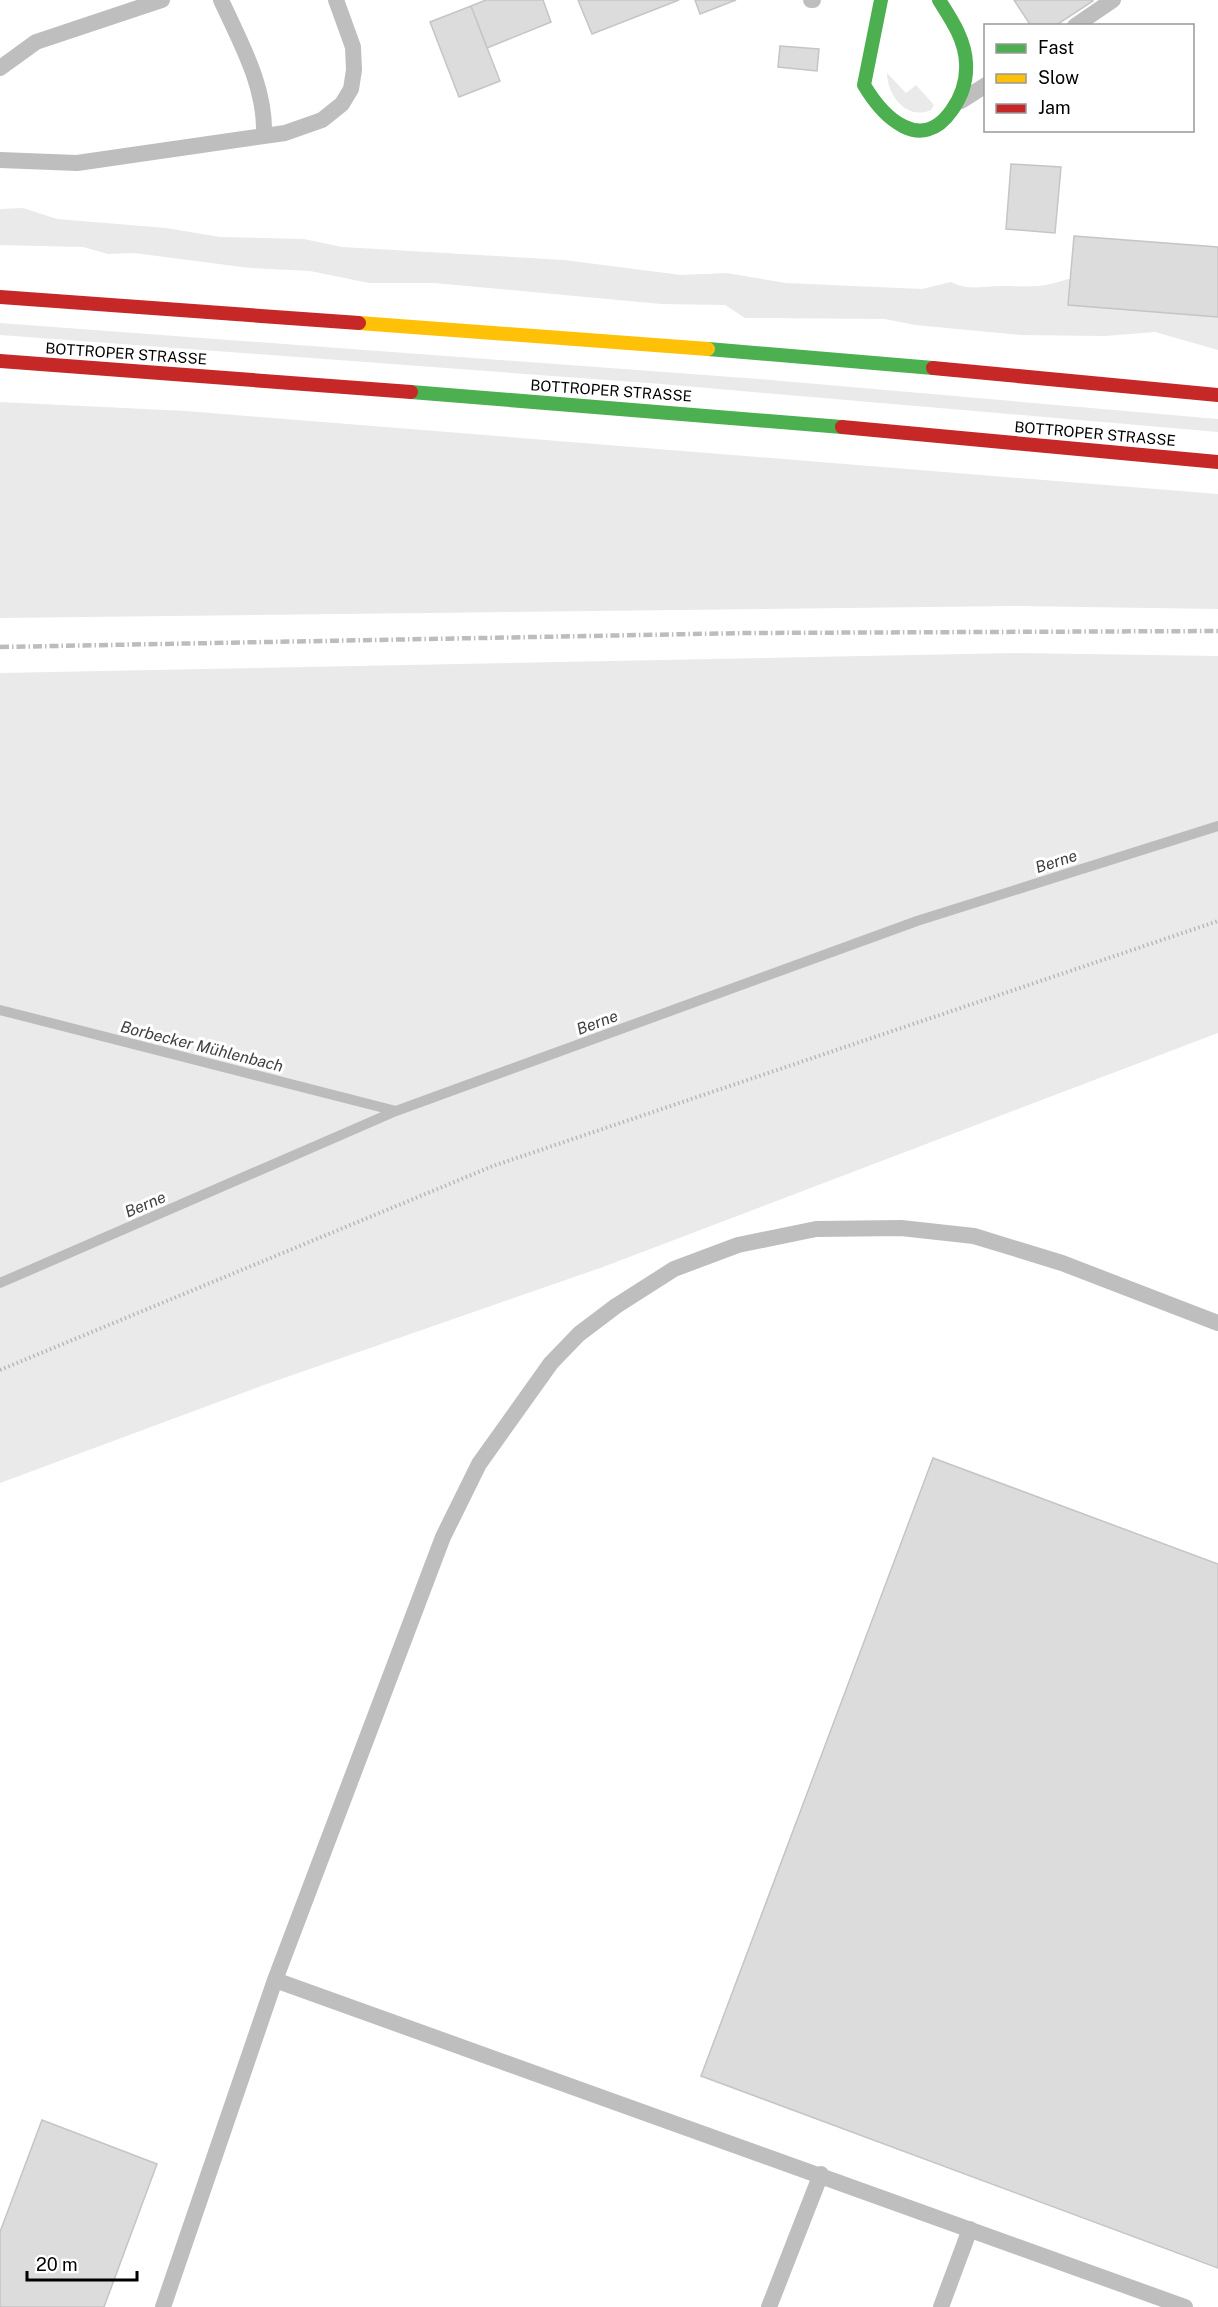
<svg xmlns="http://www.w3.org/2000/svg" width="1218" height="2307" font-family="'Public Sans',sans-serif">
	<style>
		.green { fill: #eaeaea }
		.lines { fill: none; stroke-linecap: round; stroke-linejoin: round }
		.stream { stroke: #bcbcbc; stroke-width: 10 }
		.building { fill: #dcdcdc; stroke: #c5c5c5; stroke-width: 1.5 }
		.path { stroke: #b8b8b8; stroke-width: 4; stroke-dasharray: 1.5 3; stroke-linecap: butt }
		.lane { stroke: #bebebe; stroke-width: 16 }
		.fast { stroke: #4caf50; stroke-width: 14 }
		.slow { stroke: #ffc107; stroke-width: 14 }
		.jam { stroke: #c62828; stroke-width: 14 }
		.rail { stroke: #bdbdbd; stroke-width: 4.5; stroke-dasharray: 9 3 1.5 3; stroke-linecap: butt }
		.labels { text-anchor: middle; stroke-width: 6; stroke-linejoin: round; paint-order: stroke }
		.street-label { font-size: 15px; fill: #000; stroke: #fff }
		.water-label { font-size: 16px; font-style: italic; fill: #404040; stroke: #fff }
	</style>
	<rect width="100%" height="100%" fill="#fff"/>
	<path class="green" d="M 887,73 L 906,93 L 916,85 L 934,105 L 931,110 C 907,121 887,95 887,73 Z
		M 23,208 L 57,219 L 166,228 L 220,237 L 304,239 L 342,247 L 564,260 L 681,275 L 726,273 L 786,283 L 922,289 L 951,282 C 968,291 982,286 1002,286 C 1031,286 1038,289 1068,279 L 1218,316 L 1218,350 L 1155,332 L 1105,336 L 1020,335 L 915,325 L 885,319 L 745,318 L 725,305 L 661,304 L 434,283 L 369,283 L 310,271 L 250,268 L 134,253 L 108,254 L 83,247 L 0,245 L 0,209 Z
		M 0,323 L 759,379 L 1218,419 L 1218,432 L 661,384 L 0,335 Z
		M 0,402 L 186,411 L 1218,494 L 1218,609 L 1013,606 L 0,618 Z
		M 1015,653 L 1218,656 L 1218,1033 L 603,1267 L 264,1385 L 0,1483 L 0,673 Z"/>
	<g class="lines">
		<path class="stream" d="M 0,1010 L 396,1111
			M 0,1283 L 396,1111 L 917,921 L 1218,826"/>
	</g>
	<path class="building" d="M 486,0 L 543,0 L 551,22 L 487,48 L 471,6 Z
		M 578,0 L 679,0 L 592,34 Z
		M 695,0 L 736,0 L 700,14 Z
		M 1014,0 L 1092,0 L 1093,1 L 1055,26 L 1031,26 Z
		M 471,6 L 500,81 L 459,97 L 430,22 Z
		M 780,46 L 819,49 L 817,71 L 778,67 Z
		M 1011,164 L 1061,167 L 1055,233 L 1006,229 Z
		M 1074,236 L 1218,247 L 1218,317 L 1068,305 Z
		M 933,1458 L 1218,1564 L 1218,2268 L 701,2076 Z
		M 42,2120 L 157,2164 L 104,2307 L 0,2307 L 0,2232 Z"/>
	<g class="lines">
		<path class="path" d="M 0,1370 L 493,1166 L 1218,921"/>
		<path class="lane" d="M 221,0 C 241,44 266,87 264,136
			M 811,0 L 813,0
			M 1075,26 L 1113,0
			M 0,68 L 36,42 L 162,0
			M 961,101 L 986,85
			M 0,160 L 77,163 L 285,133 L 322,120 L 342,104 L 351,89 L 354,70 L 353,47 L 336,0
			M 275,1980 L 1185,2307
			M 163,2307 L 275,1980 L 443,1537 L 479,1464 L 551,1363 L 579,1334 L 616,1306 L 674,1269 L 738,1245 L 816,1229 L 901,1228 L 974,1236 L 1062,1263 L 1218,1323
			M 769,2307 L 821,2174
			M 941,2307 L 970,2229"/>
		<path class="fast" d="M 881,0 L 864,85 C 883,117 921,155 952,110 C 962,96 967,80 966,63 C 965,39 951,19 939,0
			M 708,349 L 933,368
			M 411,392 L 842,427"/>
		<path class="slow" d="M 359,323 L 708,349"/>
		<path class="jam" d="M 0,297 L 359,323
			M 0,361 L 411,392
			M 933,368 L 1218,395
			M 842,427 L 1218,462"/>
		<path class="rail" d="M 0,647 L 748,633 L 1218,631"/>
	</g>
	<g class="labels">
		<g class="street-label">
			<text transform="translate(126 354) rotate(4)" y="5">BOTTROPER STRASSE</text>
			<text transform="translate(611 391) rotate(4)" y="5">BOTTROPER STRASSE</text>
			<text transform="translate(1095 434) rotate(5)" y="5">BOTTROPER STRASSE</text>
		</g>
		<g class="water-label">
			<text transform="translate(1056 861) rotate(-18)" y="6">Berne</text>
			<text transform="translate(597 1022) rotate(-20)" y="6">Berne</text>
			<text transform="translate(202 1046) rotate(14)" y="6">Borbecker Mühlenbach</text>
			<text transform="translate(145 1204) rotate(-23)" y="6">Berne</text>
		</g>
	</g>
	<rect x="984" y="24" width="210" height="108" fill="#ffffff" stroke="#999999" stroke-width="1.5"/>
	<rect x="996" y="44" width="30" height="9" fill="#4caf50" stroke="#999999" stroke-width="1.5"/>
	<text x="1038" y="54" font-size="18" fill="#000000">Fast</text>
	<rect x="996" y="74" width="30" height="9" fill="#ffc107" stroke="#999999" stroke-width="1.5"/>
	<text x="1038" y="84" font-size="18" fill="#000000">Slow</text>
	<rect x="996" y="104" width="30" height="9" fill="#c62828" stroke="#999999" stroke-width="1.5"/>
	<text x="1038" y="114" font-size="18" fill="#000000">Jam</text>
	<path d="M27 2271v9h110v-9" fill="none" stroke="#000000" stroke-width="3"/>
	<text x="36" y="2271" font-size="18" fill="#000000" stroke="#ffffff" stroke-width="4.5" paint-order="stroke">20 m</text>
</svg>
